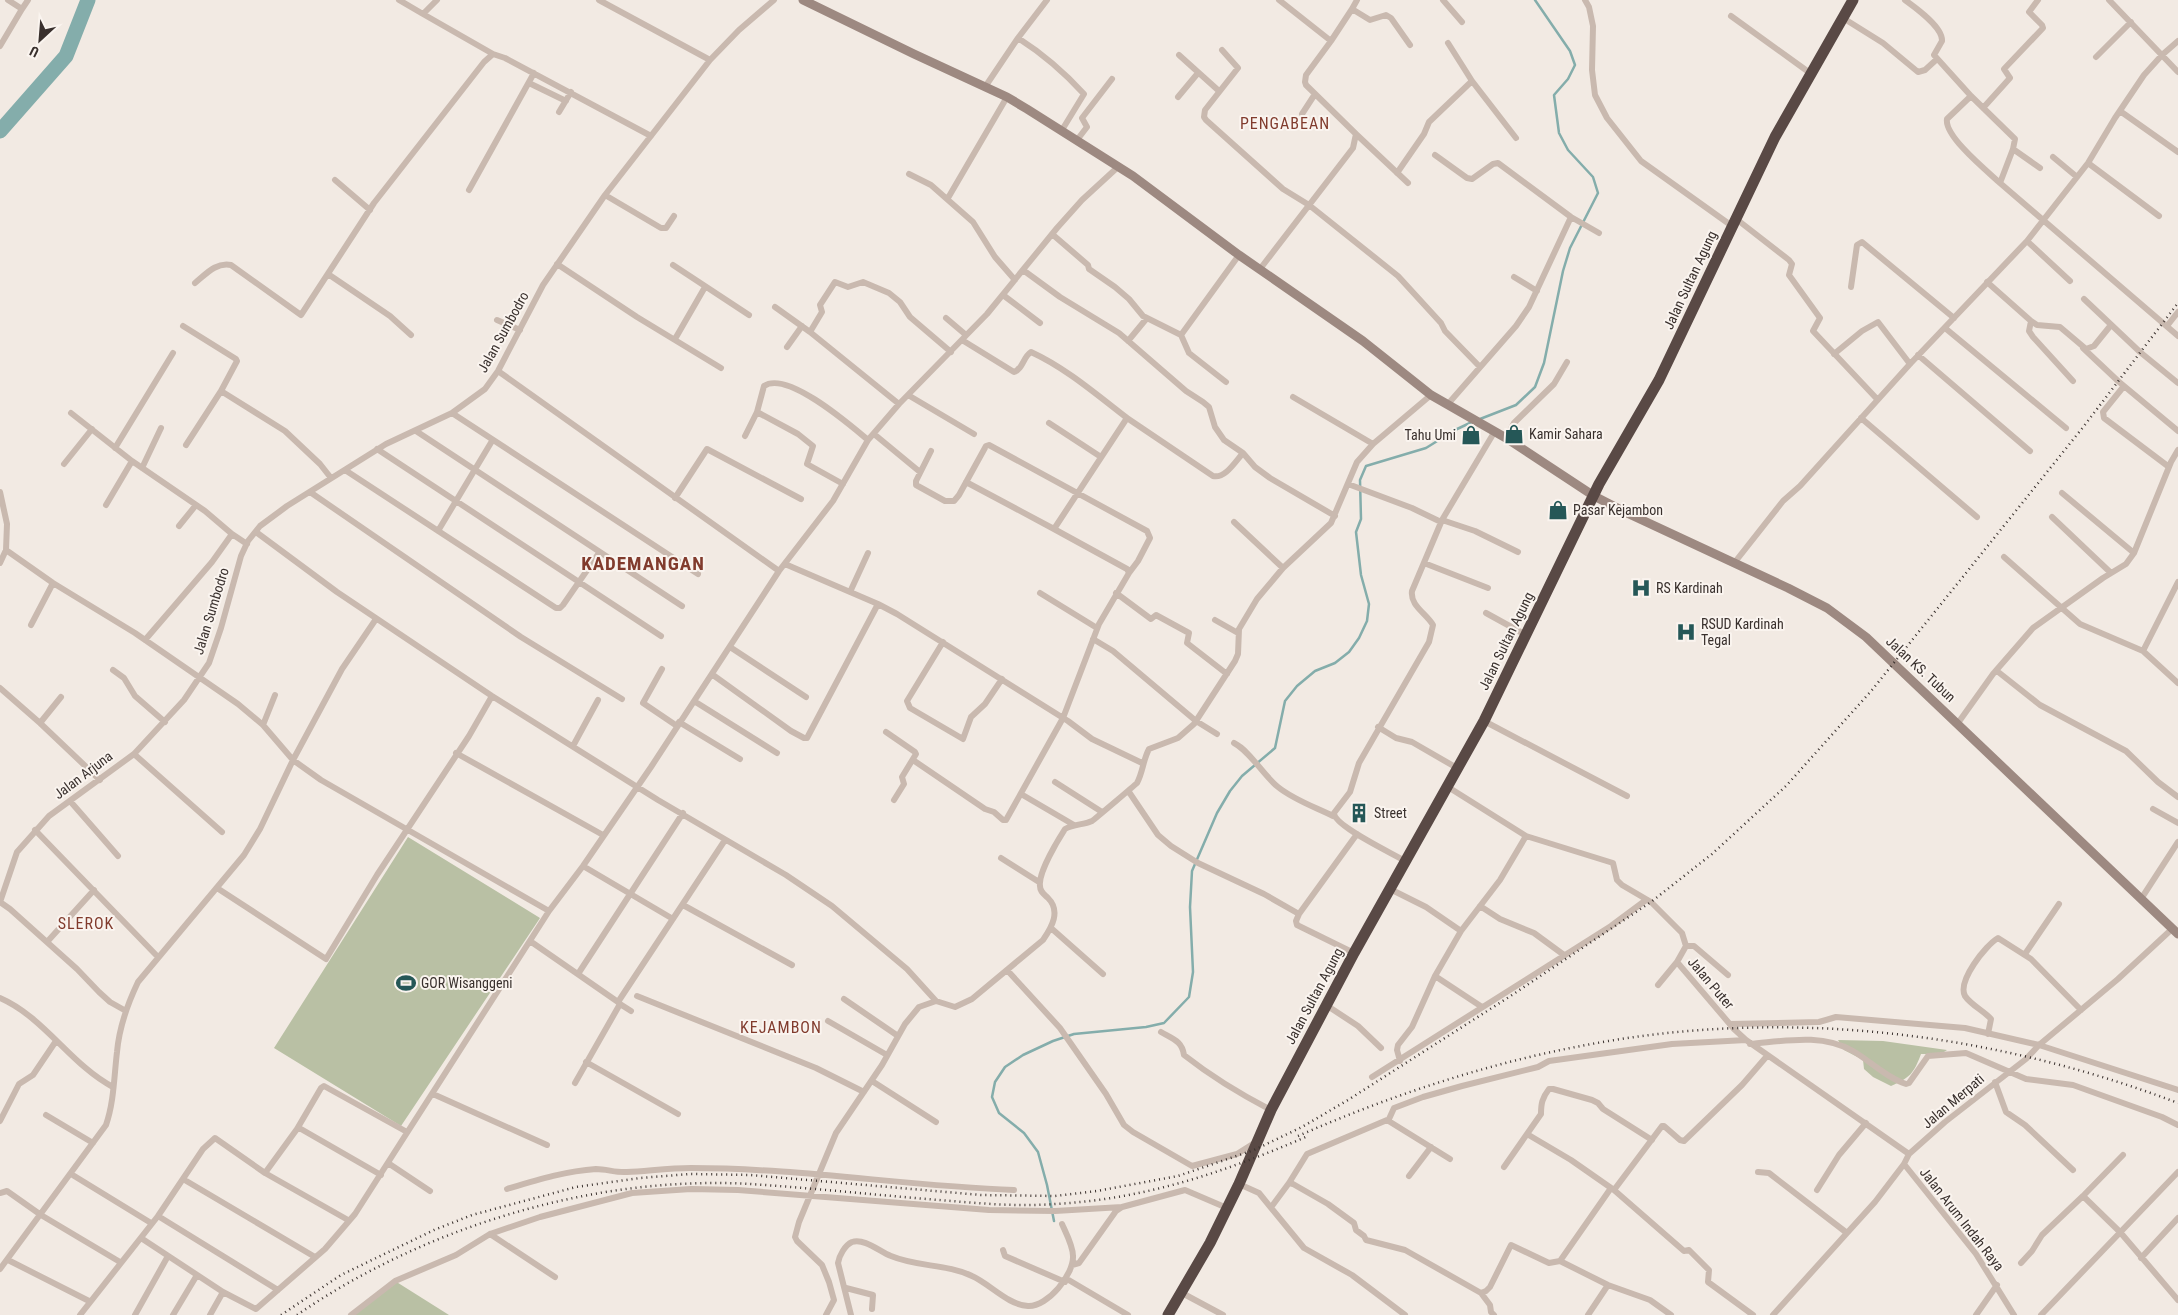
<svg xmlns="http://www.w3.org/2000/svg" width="2178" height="1315" font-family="'Roboto Condensed',sans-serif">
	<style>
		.green { fill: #b9c0a4 }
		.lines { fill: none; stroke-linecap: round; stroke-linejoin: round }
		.stream { stroke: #84adab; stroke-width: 2.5 }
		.river { stroke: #84adab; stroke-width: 15 }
		.street { stroke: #c9b9af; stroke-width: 6 }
		.secondary { stroke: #9d8981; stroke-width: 9 }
		.highway { stroke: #594945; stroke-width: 11 }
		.rail { stroke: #39302d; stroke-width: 2.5; stroke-dasharray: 1 4; stroke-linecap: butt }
		.labels { text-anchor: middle; stroke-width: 4; stroke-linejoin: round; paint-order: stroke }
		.street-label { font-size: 14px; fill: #39302d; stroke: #faf4ef }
		.poi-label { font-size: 14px; fill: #39302d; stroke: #faf4ef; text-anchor: start }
		.quarter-label { font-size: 16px; letter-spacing: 1px; fill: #813b2d; stroke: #faf4ef }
		.district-label { font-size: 19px; font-weight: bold; letter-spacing: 1px; fill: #813b2d; stroke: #faf4ef }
	</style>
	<rect width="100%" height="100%" fill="#f2eae3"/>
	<path class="green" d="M 408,837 L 540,918 L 401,1126 L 274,1048 Z
		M 1838,1040 L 1883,1041 L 1947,1050 L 1941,1054 L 1921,1054 C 1914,1073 1910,1078 1891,1086 L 1873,1077 L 1864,1069 L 1863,1060 L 1844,1050 Z
		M 395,1281 L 449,1315 L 351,1315 Z"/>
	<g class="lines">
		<path class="stream" d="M 1480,419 L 1516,405 L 1535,387 L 1544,363 L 1563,271 L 1570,248 L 1598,193 L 1593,177 L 1568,150 L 1559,133 L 1554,95 L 1568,79 L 1575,65 L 1570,51 L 1535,0
			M 1054,1221 L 1047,1185 L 1038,1152 L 1024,1133 L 999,1113 L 992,1097 L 995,1082 L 1005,1067 L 1023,1055 L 1053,1041 L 1074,1034 L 1146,1027 L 1164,1023 L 1189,997 L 1193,972 L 1190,907 L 1192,871 L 1217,813 L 1230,791 L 1242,776 L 1275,748 L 1285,701 L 1297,686 L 1315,671 L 1335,663 L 1349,652 L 1359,638 L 1367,621 L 1369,604 L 1361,575 L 1356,532 L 1361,519 L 1360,480 L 1366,466 L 1426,448 L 1455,430 L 1472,422"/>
		<path class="river" d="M 0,131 L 66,56 L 88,0"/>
		<path class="street" d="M 8,0 L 22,9 L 28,0
			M 399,0 L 423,14
			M 437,0 L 423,14 L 493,54
			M 599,0 L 710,60
			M 1279,0 L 1331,41
			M 1443,0 L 1462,22
			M 1585,0 L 1589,7 L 1593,26 L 1592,70 L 1595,95 L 1607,118 L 1641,161 L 1732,226
			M 1905,0 C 1916,8 1943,27 1942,41 L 1934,55 L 1971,96 L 1947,119 C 1944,136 1987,171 2000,183 L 2178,336
			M 2109,0 L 2178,72
			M 1352,9 L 1357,0
			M 1731,16 L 1810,73
			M 1843,18 L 1883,43 L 1918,72 L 1925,70 L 1937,59
			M 1018,38 C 1043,54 1064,72 1084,94 L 1062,130
			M 1448,43 L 1472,81
			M 0,46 L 22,9
			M 1222,50 L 1238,68 L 1205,110 L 1204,117 L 1206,120 L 1283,189 L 1309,205 L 1398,276 L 1441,323 L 1445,331 L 1480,367
			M 1179,55 L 1219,91
			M 2096,57 L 2131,22
			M 529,83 L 566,101
			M 985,87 L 1018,38 L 1047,0
			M 1971,96 L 2015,139 L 2013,149 L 2000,183
			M 1178,97 L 1198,73
			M 1983,108 L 2010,78 L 2004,69 L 2043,28 L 2042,25 L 2029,12 L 2038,0
			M 2120,111 L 2178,152
			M 559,112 L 571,92
			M 1302,114 L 1315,94
			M 1356,134 L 1408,183
			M 1077,140 L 1087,127 L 1082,118 L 1112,79
			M 2013,149 L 2040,168
			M 1435,155 L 1467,178 L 1472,179 L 1493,164 L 1498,163 L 1571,217 L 1599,233
			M 2053,157 L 2077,177
			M 2088,163 L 2159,216
			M 1397,173 L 1424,134 L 1429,122 L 1472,81 L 1516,138
			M 909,174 L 931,185 L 973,222 L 995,257 L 1015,280
			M 335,180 L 370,210
			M 469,190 L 534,73
			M 605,195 L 661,228 L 666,228 L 674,216
			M 948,198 L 1007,97
			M 1735,218 L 1789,260 L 1792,264 L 1789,275 L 1820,318 L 1813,331 L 1877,399
			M 1052,234 L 1088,265 L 1089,269 L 1115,287 L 1129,299 L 1143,316 L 1181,335
			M 2027,241 L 2070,281
			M 557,264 L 637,317 L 721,368
			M 673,265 L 749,315
			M 1260,269 L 1353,148 L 1356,134 L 1306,85 L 1305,82 L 1306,75 L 1331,41 L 1352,9 L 1370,20 L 1386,15 L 1391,18 L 1410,45
			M 1023,270 L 1060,297 L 1119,333 L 1186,391 L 1203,402 L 1209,407 L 1215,427 L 1224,440 L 1243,453
			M 328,274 L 390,316 L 411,335
			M 1514,277 L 1537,291
			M 1987,282 L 2031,321 L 2037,325 L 2060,327 L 2086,349 L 2094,346 L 2111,325
			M 195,283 C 206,274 216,262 231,265 L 301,315 L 374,203 L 484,62 L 493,54 L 505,58 L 651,136
			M 1851,287 L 1857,245 L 1862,242 L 1954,318
			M 1003,295 L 1040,323
			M 2084,299 L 2140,352 L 2178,383
			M 775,307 L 810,332 L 899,404
			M 946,318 L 966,335
			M 497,320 L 520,330
			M 2031,321 L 2029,331 L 2033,337 L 2073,381
			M 183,326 L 236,359 L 237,361 L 221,391 L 285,431 L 320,464 L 331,478
			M 2167,326 L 2178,312
			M 1945,328 L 2066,428
			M 810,332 L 822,312 L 820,305 L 835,282 L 848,287 L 863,282 L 889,293 L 900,302 L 910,317 L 951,352
			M 675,339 L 705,287
			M 962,340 L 1014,372 C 1023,369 1023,357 1031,352 C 1066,368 1097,395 1127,418
			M 1128,341 L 1147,318
			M 787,347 L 802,326
			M 2083,348 L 2118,381 L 2178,431
			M 1834,354 L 1862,331 L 1878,322 L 1910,364
			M 1918,355 L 2030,451
			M 498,371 L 779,571
			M 1226,382 L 1189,353 L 1181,335 L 1239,255
			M 2124,386 L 2103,412 L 2104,418 L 2169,467
			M 908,395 L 974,434
			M 1293,397 L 1373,444
			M 1448,404 L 1516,326 L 1529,307 L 1571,217
			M 757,412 L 798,434 L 813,446 L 807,464 L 843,484
			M 71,413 L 132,461 L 205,511 L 232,534
			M 452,413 L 698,574
			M 1861,418 L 1977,517
			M 1049,423 L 1101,457
			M 416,431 L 682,606
			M 874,434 L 920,472
			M 745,436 L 757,412 L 764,386 C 787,370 850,425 868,440
			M 1506,438 L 1514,423 L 1554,384 L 1567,362
			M 186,445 L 221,391
			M 115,448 L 173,353
			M 377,449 L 661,636
			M 931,451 L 916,481 L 916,485 L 945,501 L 954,501 L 959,495 L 986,446 L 989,445 L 1147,531 L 1150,538 L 1138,561 L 1129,573
			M 64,464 L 92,429
			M 142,468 L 161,428
			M 345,470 L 556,608 L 560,608 L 563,605 L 599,553
			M 966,482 L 1054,529 L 1127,418 L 1213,476 C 1225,479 1235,462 1243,453 L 1255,467 L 1270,478 L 1335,516
			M 1348,484 L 1412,508 L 1441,522
			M 0,492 L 7,524 L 6,550
			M 310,492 L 521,637 L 622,699
			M 2062,493 L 2134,553
			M 675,498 L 707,449 L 801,499
			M 106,505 L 132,461
			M 2052,517 L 2111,573
			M 1442,520 L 1475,531 L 1518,552
			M 1234,522 L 1283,568
			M 179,526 L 196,505
			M 438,531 L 492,441
			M 256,532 L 337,592 L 492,696 L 658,800 L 786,875 L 832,906 L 907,969 L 936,1001 L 955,1007 L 972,999 L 1043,940 C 1052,927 1061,911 1048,898 C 1044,894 1040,892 1040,886 C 1038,873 1058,840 1065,829 C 1074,824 1083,825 1092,821 C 1095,819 1135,785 1137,783 C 1143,772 1143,760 1149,749 L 1178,738 L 1194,724 L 1235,661 L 1238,654 L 1239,629 L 1257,599 L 1283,568 L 1331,523 L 1357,462 L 1373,444 L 1431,395
			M 2004,557 L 2080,624 L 2143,651 L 2178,683
			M 1735,562 L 1783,501 L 1800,486 L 1910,364 L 2027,241 L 2088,163 L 2115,118 L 2144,75 L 2162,55 L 2178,41
			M 0,563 L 6,550 L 53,583 L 135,633 L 238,704 L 263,725 L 293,760 L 321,780 L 549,911 L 355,1214 L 325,1249 L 256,1309 L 223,1292 L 141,1238
			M 1424,563 L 1488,588
			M 785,564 L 878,604 L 897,614 L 1068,721 L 1092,739 L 1142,763
			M 850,592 L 868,553
			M 1040,593 L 1097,628
			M 1116,593 L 1151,619 L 1156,615 L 1189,633 L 1187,643 L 1227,674
			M 1486,613 L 1526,635
			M 1215,620 L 1238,633
			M 31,625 L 53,583
			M 1093,639 L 1113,651 L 1196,721 L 1217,734
			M 145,640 L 212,562 L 232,534 L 247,544
			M 943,642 L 907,701 L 910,708 L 963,739 L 971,717 L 985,704 L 1002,679
			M 730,647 L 806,697
			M 2143,651 L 2178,582
			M 662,669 L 643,703 L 677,726
			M 113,670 L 124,678 L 135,696 L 165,722
			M 1997,671 L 2040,705 L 2126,751 L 2158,782 L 2178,797
			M 713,675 L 791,731 L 804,738 L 807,738 L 878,604
			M 0,688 L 40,723 L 100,780
			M 694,701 L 777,753
			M 1484,721 L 1627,796
			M 679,722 L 740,759
			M 40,723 L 61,697
			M 1958,723 L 1993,674 L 2033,628 L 2103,578 L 2126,564 L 2134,553 L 2171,462 L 2178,450
			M 263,725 L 275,695
			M 1378,727 L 1396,738 L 1412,742 L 1457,768
			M 886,732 L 915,752 L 916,754 L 902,777 L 904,784 L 894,800
			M 1234,743 C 1250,751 1263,775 1278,787 C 1294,800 1315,807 1333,816
			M 573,746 L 598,700
			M 456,753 L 603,835
			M 134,754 L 222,832
			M 913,760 L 985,809 L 994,812 L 1003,820 L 1006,820 L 1063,718 L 1099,624 L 1129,573 L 1127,569 L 1054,529
			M 1055,782 L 1102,812
			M 1448,787 L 1526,836 L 1613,863 L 1617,880 L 1622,885 L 1651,902 L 1682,933 L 1686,946 L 1677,962 L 1734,1029 L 1746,1040 L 1909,1154
			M 1129,792 L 1158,835 L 1171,846 L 1198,863 L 1264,894 L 1299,914 L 1296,921 L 1297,925 L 1354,953
			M 1021,794 L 1074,825
			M 70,801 L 118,856
			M 2153,809 L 2178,823
			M 35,830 L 158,957
			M 1001,858 L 1039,882
			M 1405,861 C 1392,853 1334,826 1334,813 L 1350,792 L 1359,763 L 1429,642 L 1433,625 C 1426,613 1410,606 1412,591 L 1442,520 L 1495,431
			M 583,866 L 673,919
			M 217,888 L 326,959 L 377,875 L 469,736 L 492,696
			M 1390,889 L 1426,907 L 1461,931 L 1500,880 L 1526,836
			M 2141,899 L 2178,842
			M 0,902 L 17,852 L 49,816 L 134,754 L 184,700 L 209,663 L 221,628 L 241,556 L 248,541 L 260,526 L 287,506 L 386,444 L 452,413 L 485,389 L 498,371 L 543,285 L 605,195 L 710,60 L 739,30 L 774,0
			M 0,902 L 10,909 L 77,969 L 99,992 L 110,1002 L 126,1011
			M 683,905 L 792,965
			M 1480,906 L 1500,919 L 1534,933 L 1564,955
			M 549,911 L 583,866 L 651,767 L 779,571 L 833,501 L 868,440 L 899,404 L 987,314 L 1057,228 L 1082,200 L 1119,166
			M 1299,914 L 1357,834
			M 1051,928 L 1103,974
			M 530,941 L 618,1002 L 725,840
			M 47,942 L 94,890
			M 1686,946 L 1694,946 L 1728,975
			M 2025,954 L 2059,904
			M 1007,970 L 1060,1028 L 1106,1094 L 1124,1125 L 1133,1132 L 1192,1166 L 1237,1154 L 1256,1142
			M 578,974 L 683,813
			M 1435,976 L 1482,1007
			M 1658,985 L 1677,962
			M 637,996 L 816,1068 L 864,1092
			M 0,998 C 44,1017 71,1065 113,1087
			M 844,999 L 898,1036
			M 620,1004 L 631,1011
			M 1326,1005 L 1358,1026 L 1381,1048
			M 828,1021 L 887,1055
			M 1730,1024 L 1819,1022 L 1836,1017 L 1965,1028 L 2039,1045 L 2178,1090
			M 1161,1032 C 1173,1039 1182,1041 1184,1055 C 1212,1077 1240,1094 1271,1110
			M 1988,1034 L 1991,1019 C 1984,1011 1971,1005 1965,996 C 1957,981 1986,945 1998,938 L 2031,959 L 2081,1010
			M 1750,1044 C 1785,1041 1821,1033 1853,1051 C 1870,1061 1887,1078 1906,1084 L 1909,1083 L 1928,1056 L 1966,1053 L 2026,1079 L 2073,1085 L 2162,1117 L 2178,1125
			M 1400,1061 L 1397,1050 L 1398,1045 L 1412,1027 L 1435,976 L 1461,931
			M 586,1062 L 678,1114
			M 1372,1077 L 1611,926 L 1646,900
			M 872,1081 L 936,1122
			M 1995,1082 L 2006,1112 L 2025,1125 L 2073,1170
			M 575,1083 L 620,1004 L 618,1002
			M 433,1094 L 547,1145
			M 46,1115 L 93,1143
			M 1389,1119 L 1394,1108 L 1423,1097 L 1462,1086 L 1538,1067 L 1549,1061 L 1672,1044 L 1746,1040
			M 0,1121 L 19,1084 L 33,1075 L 56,1041
			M 297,1129 L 321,1088 L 324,1086 L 407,1132
			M 1652,1140 L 1603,1109 L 1598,1103 L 1592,1100 L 1553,1089 L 1549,1089 C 1542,1098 1541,1104 1541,1114 L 1527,1134 L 1571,1160 L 1614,1190 L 1684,1251 L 1689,1250 L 1709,1270 L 1708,1282 L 1753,1315
			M 388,1163 L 430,1191
			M 1904,1164 L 1976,1254 L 2014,1315
			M 1504,1167 L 1527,1134
			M 1758,1172 L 1769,1173 L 1847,1233
			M 265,1173 L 297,1129 L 301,1129 L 381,1175
			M 71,1174 L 151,1223
			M 1409,1176 L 1431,1147
			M 183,1179 L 315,1257
			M 1289,1183 L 1307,1154 L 1387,1120 L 1450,1159
			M 1239,1184 L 1259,1193 L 1304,1248 L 1352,1275 L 1405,1315
			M 507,1189 C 537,1180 566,1171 596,1169 C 607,1169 616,1173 627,1172 C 648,1171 669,1168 691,1168 C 799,1168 906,1186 1014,1190
			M 1614,1190 L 1662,1126 L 1664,1126 L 1680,1140 L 1684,1141 L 1742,1085 L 1767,1056
			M 1817,1190 L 1839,1155 L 1866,1123
			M 0,1193 L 7,1191 L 41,1215 L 120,1262
			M 2083,1196 L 2123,1155
			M 1272,1206 L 1289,1183 L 1293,1184 L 1328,1204 L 1354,1223 L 1356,1230 L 1364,1236 L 1366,1240 L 1405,1250 L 1481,1293 L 1490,1305 L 1491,1312 L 1494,1315
			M 490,1234 L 555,1277
			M 1003,1250 L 1005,1256 L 1065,1282
			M 2141,1258 L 2178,1218
			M 8,1260 L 89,1301
			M 1560,1261 L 1611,1188
			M 2021,1263 L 2032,1251 L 2042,1235 L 2083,1196 L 2120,1232 L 2178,1300
			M 1072,1265 L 1079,1263 L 1116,1211 L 1122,1207 L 1185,1190 L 1227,1208
			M 0,1269 L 106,1125 C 114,1102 114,1077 117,1052 C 119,1029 128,1003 138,982 L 244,855 L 260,829 L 293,760 L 342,669 L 376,619
			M 1067,1279 L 1128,1315
			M 846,1288 L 873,1295 L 872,1309
			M 278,1290 L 158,1216 L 203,1149 L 215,1138 L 265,1173 L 348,1220
			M 1182,1293 L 1223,1315
			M 1481,1293 L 1486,1291 L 1490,1287 L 1511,1245 L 1549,1263 L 1560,1261 L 1608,1285 L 1650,1300 L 1671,1315
			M 80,1315 L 158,1216
			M 135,1315 L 168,1256
			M 173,1315 L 197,1275
			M 210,1315 L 223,1292
			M 351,1315 L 395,1281 L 456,1255 L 490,1234 L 540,1217 L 632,1193 L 691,1189 L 738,1190 L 989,1210 L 1055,1211 L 1122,1207
			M 826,1315 L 834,1300 L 829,1282 L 822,1265 L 797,1241 L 795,1237 L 799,1222 L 836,1133 L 882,1065 L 905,1024 L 919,1007 L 936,1001
			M 851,1315 L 838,1263 C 839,1256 845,1245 852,1242 C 865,1238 880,1252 891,1256 C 917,1267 947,1264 972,1276 C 990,1284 1008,1305 1028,1306 C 1048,1307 1074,1274 1073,1256 C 1073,1246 1066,1233 1062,1224
			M 1588,1315 L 1608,1285
			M 1773,1315 L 1875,1202 L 1904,1164 L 1909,1154 L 1945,1122 L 2026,1059 L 2039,1045 L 2118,979 L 2172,929
			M 1976,1315 L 1997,1285
			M 2041,1315 L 2178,1172"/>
		<path class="secondary" d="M 803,0 L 914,54 L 1007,97 L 1027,109 L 1133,176 L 1239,255 L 1363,341 L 1431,395 L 1506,438 L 1594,496 L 1627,513 L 1788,588 L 1827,608 L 1866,637 L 2178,934"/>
		<path class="highway" d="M 1168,1315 L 1210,1243 L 1239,1184 L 1271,1110 L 1354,953 L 1484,721 L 1599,484 L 1659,380 L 1775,137 L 1853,0"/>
		<path class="rail" d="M 1298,1136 C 1394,1094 1494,1061 1597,1043 C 1792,1008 1994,1033 2178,1103
			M 281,1315 L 341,1275 L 434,1230 L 472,1215 L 576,1187 L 640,1178 L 690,1174 L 750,1175 L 981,1195 L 1055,1196 L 1097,1191 L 1178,1176 L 1254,1150 L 1302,1127 L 1348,1100 L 1509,997 L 1651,902 L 1712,854 L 1786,786 L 1872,690 L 2084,426 L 2178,303
			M 297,1315 C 425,1227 594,1175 750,1184 C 813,1188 876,1195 939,1200 C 977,1203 1016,1207 1055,1204 C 1146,1199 1225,1172 1308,1136"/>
	</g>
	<defs>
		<symbol id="shop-bare" viewBox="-9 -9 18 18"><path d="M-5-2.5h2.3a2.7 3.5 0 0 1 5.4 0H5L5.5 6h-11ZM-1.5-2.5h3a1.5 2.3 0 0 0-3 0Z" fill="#255757" stroke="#faf4ef" stroke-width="2.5" paint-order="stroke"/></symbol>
		<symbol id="hospital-bare" viewBox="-9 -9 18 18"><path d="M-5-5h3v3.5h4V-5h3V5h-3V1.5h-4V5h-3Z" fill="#255757" stroke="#faf4ef" stroke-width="2.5" paint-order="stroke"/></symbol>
		<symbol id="building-bare" viewBox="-9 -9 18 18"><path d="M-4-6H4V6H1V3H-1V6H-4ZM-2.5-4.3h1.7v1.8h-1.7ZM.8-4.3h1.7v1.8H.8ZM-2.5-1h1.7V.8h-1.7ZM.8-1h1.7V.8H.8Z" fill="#255757" stroke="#faf4ef" stroke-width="2.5" paint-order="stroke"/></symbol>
		<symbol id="stadium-bare" viewBox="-9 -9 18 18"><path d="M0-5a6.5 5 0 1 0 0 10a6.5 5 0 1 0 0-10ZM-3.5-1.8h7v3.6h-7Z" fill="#255757" stroke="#faf4ef" stroke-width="2.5" paint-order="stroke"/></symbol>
	</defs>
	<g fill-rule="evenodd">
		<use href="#shop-bare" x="1500" y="420" width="28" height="28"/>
		<use href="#shop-bare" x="1457" y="421" width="28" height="28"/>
		<use href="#shop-bare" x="1544" y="496" width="28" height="28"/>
		<use href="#hospital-bare" x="1627" y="574" width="28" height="28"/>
		<use href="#hospital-bare" x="1672" y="618" width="28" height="28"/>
		<use href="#building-bare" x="1345" y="799" width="28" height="28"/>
		<use href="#stadium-bare" x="392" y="969" width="28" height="28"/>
	</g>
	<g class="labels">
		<g class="street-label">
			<text transform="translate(1690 280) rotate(-65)" y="5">Jalan Sultan Agung</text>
			<text transform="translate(503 332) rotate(-61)" y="5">Jalan Sumbodro</text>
			<text transform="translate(211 611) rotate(-73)" y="5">Jalan Sumbodro</text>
			<text transform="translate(1506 641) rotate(-64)" y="5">Jalan Sultan Agung</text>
			<text transform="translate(1921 669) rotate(43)" y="5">Jalan KS. Tubun</text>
			<text transform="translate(83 775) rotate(-37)" y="5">Jalan Arjuna</text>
			<text transform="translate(1711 983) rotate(50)" y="5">Jalan Puter</text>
			<text transform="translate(1314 996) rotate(-62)" y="5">Jalan Sultan Agung</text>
			<text transform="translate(1953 1101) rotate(-40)" y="5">Jalan Merpati</text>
			<text transform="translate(1962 1219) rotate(52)" y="5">Jalan Arum Indah Raya</text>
		</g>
		<g class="poi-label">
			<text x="1529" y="439">Kamir Sahara</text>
			<text x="1456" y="440" text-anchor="end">Tahu Umi</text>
			<text x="1573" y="515">Pasar Kejambon</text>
			<text x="1656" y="593">RS Kardinah</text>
			<text x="1701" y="629">RSUD Kardinah<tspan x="1701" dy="16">Tegal</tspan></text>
			<text x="1374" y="818">Street</text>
			<text x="421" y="988">GOR Wisanggeni</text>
		</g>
		<g class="quarter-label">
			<text x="1285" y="129">PENGABEAN</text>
			<text x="86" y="929">SLEROK</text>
			<text x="781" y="1033">KEJAMBON</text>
		</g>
		<g class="district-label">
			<text x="643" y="570">KADEMANGAN</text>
		</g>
	</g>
	<g transform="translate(40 40) rotate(206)" stroke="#faf4ef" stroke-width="4" paint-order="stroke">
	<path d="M0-4L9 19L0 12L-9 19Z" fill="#39302d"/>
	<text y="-8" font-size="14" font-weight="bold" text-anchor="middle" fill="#39302d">U</text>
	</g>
</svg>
